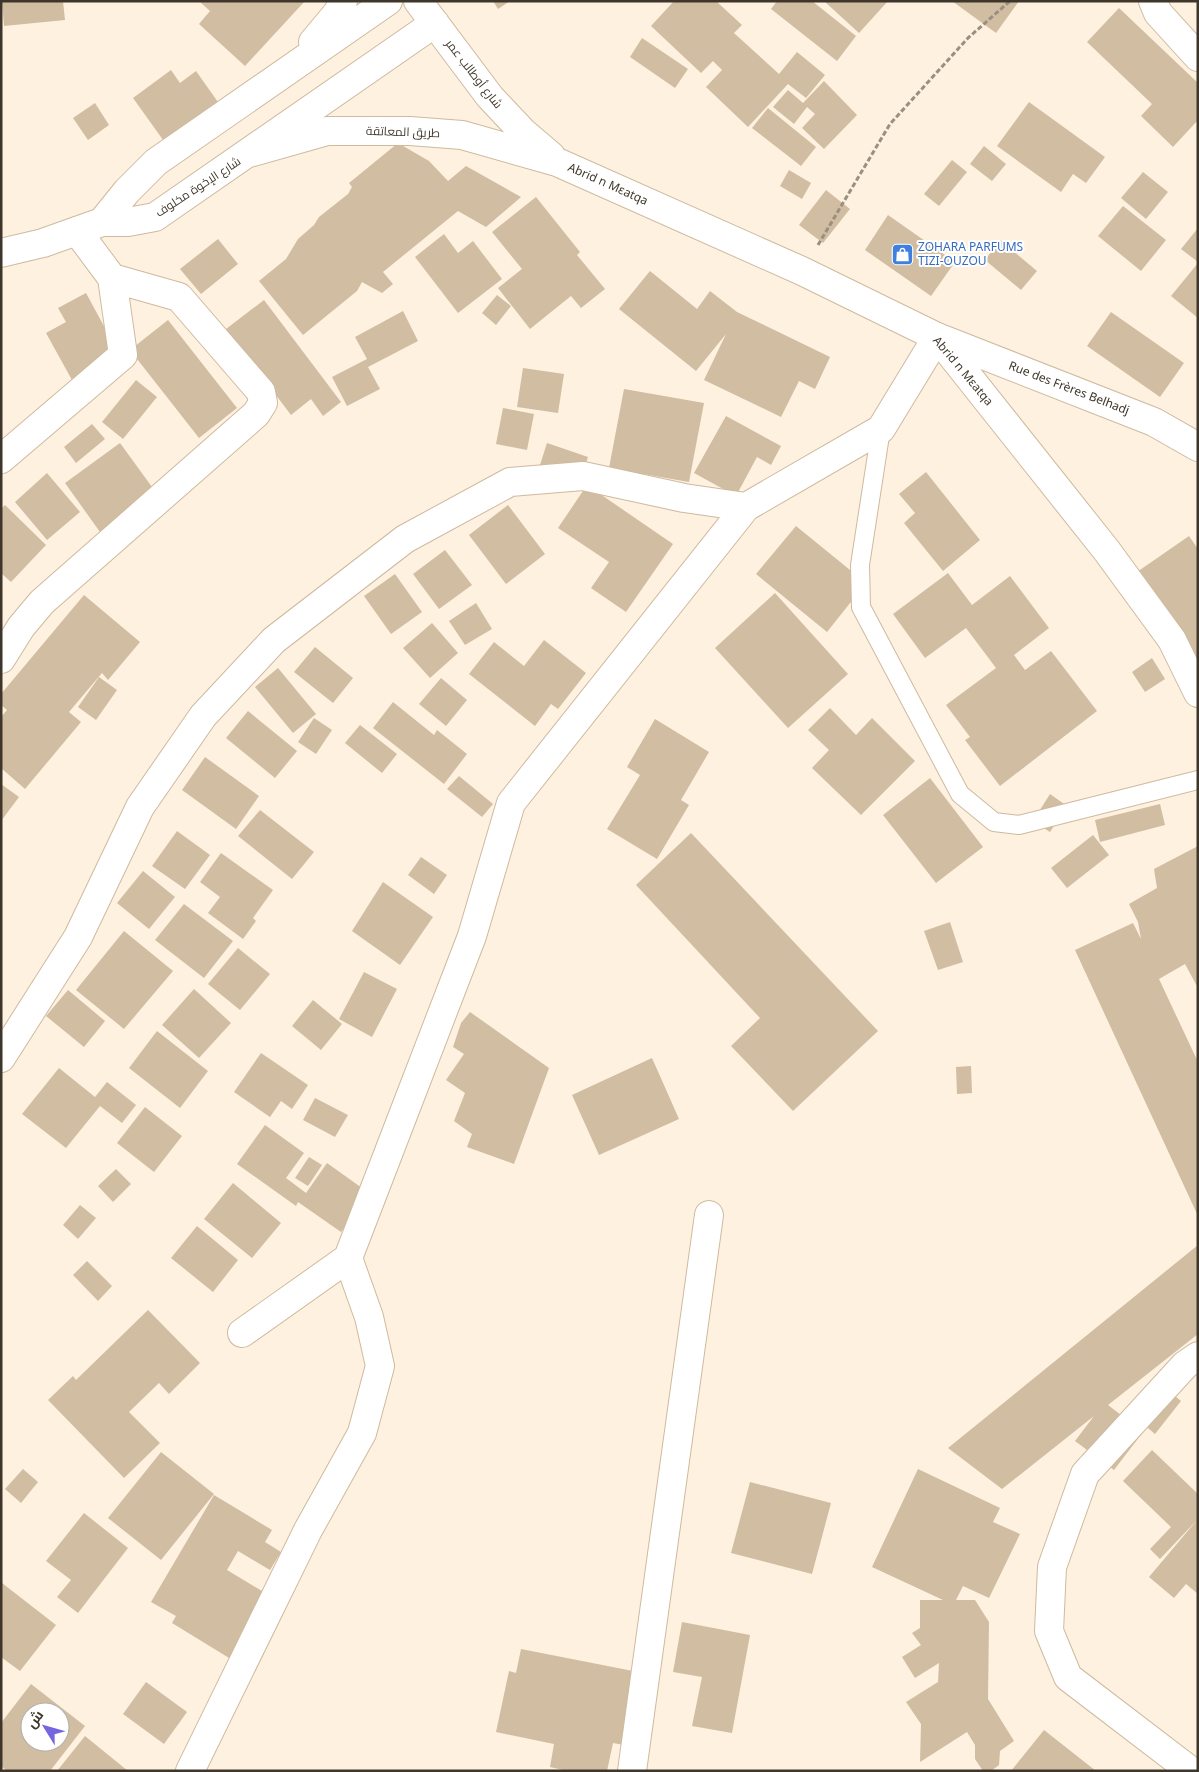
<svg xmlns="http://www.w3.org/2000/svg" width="1199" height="1772" font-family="'Noto Sans',Cairo,sans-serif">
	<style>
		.building { fill: #d1bda1; fill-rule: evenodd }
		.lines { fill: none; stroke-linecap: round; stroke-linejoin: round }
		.service-casing { stroke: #ceba9e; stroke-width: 20 }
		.minor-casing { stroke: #ceba9e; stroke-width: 30 }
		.secondary-casing { stroke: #ceba9e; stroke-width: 30 }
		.path { stroke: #9a8f81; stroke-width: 3; stroke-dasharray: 5 2.5; stroke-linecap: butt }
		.service { stroke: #fff; stroke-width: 18 }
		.minor { stroke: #fff; stroke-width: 28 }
		.secondary { stroke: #fff; stroke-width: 28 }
		.labels { text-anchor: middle; stroke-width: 4; stroke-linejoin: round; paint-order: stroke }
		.street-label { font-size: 12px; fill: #3e362a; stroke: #fff }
		.shop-label { font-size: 12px; fill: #366cbe; stroke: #fff; text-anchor: start }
	</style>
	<rect width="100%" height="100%" fill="#fef1e0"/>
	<path class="building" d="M 2,1 L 63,1 L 65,20 L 4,26 Z
		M 199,1 L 305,1 L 245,66 L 199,24 L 210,11 Z
		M 493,1 L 510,1 L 498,9 Z
		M 674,1 L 716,1 L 742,25 L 734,33 L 779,74 L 797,52 L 825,75 L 806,98 L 788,84 L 748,127 L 706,87 L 722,70 L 713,61 L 701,73 L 651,26 Z
		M 777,1 L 812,1 L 856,36 L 837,61 L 771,9 Z
		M 824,1 L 888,1 L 859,33 Z
		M 952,1 L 1019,1 L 996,33 Z
		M 1119,8 L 1198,83 L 1198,120 L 1173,147 L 1141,116 L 1152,104 L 1087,42 Z
		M 642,38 L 688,69 L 675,88 L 630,57 Z
		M 171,70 L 180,83 L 196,71 L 225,112 L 171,151 L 133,98 Z
		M 824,81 L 857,115 L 824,149 L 802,128 L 815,114 L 807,107 L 794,124 L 773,107 L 788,90 L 803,103 Z
		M 1029,102 L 1105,157 L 1086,183 L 1073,174 L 1061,192 L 997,146 Z
		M 95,103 L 109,125 L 88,140 L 73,118 Z
		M 768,108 L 816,147 L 801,166 L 752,128 Z
		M 398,143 L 429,161 L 448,181 L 466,166 L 521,197 L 486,227 L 458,211 L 383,272 L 393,284 L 382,293 L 362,282 L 357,291 L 303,335 L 259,281 L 286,259 L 298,239 L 314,225 L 319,217 L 348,194 L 352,187 L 349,183 Z
		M 984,146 L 1006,164 L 992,181 L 970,164 Z
		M 952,160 L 967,172 L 939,206 L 924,194 Z
		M 789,170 L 811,183 L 802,199 L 780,186 Z
		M 1143,172 L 1168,192 L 1146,219 L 1121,198 Z
		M 826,190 L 850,209 L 823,243 L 799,225 Z
		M 536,197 L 580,252 L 577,255 L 605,289 L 581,308 L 571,296 L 530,329 L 498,288 L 522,269 L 492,232 Z
		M 1123,206 L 1166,240 L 1141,271 L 1098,236 Z
		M 888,215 L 955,262 L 931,296 L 865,250 Z
		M 1198,228 L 1198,262 L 1181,249 Z
		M 444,234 L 458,253 L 473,241 L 502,279 L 458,313 L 415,257 Z
		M 218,239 L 238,264 L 201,294 L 180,269 Z
		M 1000,240 L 1037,271 L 1021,290 L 985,260 Z
		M 1198,263 L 1198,318 L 1171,296 Z
		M 650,271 L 697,309 L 710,291 L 737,312 L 830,357 L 815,389 L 799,381 L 781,417 L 704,380 L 726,334 L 696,371 L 619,309 Z
		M 86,293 L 119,354 L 72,380 L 46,333 L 66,322 L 58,308 Z
		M 497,295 L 511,306 L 496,325 L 482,313 Z
		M 264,300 L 341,402 L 323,416 L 311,399 L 291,415 L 226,329 Z
		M 403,311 L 418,341 L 368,367 L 380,389 L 347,406 L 332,377 L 367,359 L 355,337 Z
		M 1111,312 L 1184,363 L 1160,397 L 1087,346 Z
		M 168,320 L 237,408 L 199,438 L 130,350 Z
		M 523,368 L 564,374 L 558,413 L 517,407 Z
		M 136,380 L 157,397 L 123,439 L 102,422 Z
		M 624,389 L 704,403 L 689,482 L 609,468 Z
		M 503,408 L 534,414 L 527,450 L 496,444 Z
		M 726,416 L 781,446 L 771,465 L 757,457 L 736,496 L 694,473 Z
		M 92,424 L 105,439 L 76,463 L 64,447 Z
		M 120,443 L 160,498 L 105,539 L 65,483 Z
		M 547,443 L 588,457 L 581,478 L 540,465 Z
		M 926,472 L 980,540 L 943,571 L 904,523 L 915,513 L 899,494 Z
		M 47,473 L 80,512 L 47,540 L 15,502 Z
		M 587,485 L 673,544 L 626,612 L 591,588 L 609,562 L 558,528 Z
		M 5,505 L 46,545 L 11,582 L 1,573 L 1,509 Z
		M 508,505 L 545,554 L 506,584 L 469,535 Z
		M 796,526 L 866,583 L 827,632 L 756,574 Z
		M 1189,536 L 1198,549 L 1198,659 L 1137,572 Z
		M 445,550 L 472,585 L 439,609 L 413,574 Z
		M 948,573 L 972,605 L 1010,576 L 1049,628 L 1014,655 L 1025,670 L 1051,651 L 1097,711 L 1000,786 L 965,740 L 970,737 L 946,705 L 996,668 L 966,628 L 925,658 L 893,614 Z
		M 395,574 L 422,612 L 391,634 L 364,596 Z
		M 775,593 L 848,674 L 788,728 L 715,648 Z
		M 84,595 L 140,642 L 108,680 L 102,673 L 69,712 L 81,722 L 25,789 L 1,768 L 1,717 L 7,710 L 1,705 L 1,694 Z
		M 476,603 L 492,629 L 465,645 L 449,621 Z
		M 432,623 L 458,653 L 430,678 L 403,648 Z
		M 544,640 L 586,673 L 558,709 L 551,704 L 535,726 L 469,674 L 494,642 L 524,666 Z
		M 315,647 L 353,678 L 333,703 L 294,672 Z
		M 1152,658 L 1165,679 L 1145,692 L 1132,672 Z
		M 278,668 L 316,714 L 293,733 L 255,687 Z
		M 99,677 L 117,690 L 96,720 L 78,707 Z
		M 441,678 L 467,700 L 446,726 L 419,704 Z
		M 393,702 L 434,735 L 437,730 L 467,754 L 444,784 L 373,728 Z
		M 830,708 L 856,735 L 872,718 L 915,761 L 861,815 L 812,768 L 829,750 L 808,730 Z
		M 248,711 L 297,751 L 275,778 L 226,738 Z
		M 314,718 L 332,730 L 316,754 L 298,742 Z
		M 655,719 L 709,752 L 681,800 L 689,805 L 657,859 L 607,829 L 640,775 L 627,767 Z
		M 360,725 L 397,754 L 382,773 L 345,743 Z
		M 205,757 L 259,796 L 236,829 L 182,790 Z
		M 459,776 L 493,804 L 482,817 L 447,789 Z
		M 930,778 L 983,847 L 936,883 L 883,815 Z
		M 1,784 L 19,797 L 1,821 Z
		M 1050,794 L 1067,806 L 1050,832 L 1033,821 Z
		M 1160,804 L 1165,825 L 1100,842 L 1095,820 Z
		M 260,810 L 314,852 L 292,879 L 238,836 Z
		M 177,831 L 210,855 L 185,889 L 152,866 Z
		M 691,833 L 878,1031 L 793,1111 L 731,1046 L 760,1018 L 636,885 Z
		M 1093,835 L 1109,855 L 1067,888 L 1051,868 Z
		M 1198,846 L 1198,988 L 1185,964 L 1159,979 L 1198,1062 L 1198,1216 L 1075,950 L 1133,923 L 1141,939 L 1138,922 L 1129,904 L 1157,888 L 1154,869 Z
		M 221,853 L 273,890 L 253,918 L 256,921 L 243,939 L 208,913 L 220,897 L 200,882 Z
		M 421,857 L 447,875 L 434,894 L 408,875 Z
		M 143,871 L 175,897 L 149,929 L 117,903 Z
		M 383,882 L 433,917 L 400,965 L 352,931 Z
		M 184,904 L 233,941 L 204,978 L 155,940 Z
		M 950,922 L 963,962 L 938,970 L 924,931 Z
		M 124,931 L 173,971 L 124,1029 L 76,990 Z
		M 238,948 L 270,974 L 240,1010 L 208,984 Z
		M 364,972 L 397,989 L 372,1037 L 339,1019 Z
		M 194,989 L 231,1023 L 199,1058 L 162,1025 Z
		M 68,990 L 105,1021 L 84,1047 L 46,1016 Z
		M 313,1000 L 342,1024 L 321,1050 L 292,1026 Z
		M 470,1012 L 549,1068 L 514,1164 L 467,1147 L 472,1134 L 454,1121 L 465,1093 L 446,1080 L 464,1054 L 453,1047 L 461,1023 Z
		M 157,1031 L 208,1071 L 180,1108 L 129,1068 Z
		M 261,1053 L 308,1085 L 292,1109 L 281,1101 L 270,1117 L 234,1092 Z
		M 652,1058 L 679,1119 L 599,1155 L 572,1095 Z
		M 971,1066 L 972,1093 L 957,1094 L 956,1067 Z
		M 59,1068 L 95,1097 L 107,1082 L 136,1105 L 122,1123 L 100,1106 L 66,1148 L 22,1114 Z
		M 315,1098 L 348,1115 L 335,1137 L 303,1120 Z
		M 145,1107 L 182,1136 L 154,1172 L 117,1143 Z
		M 265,1125 L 304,1153 L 286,1178 L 306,1193 L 327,1163 L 369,1193 L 341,1232 L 298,1202 L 296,1206 L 237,1164 Z
		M 309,1157 L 322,1165 L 308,1186 L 295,1178 Z
		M 116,1169 L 131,1184 L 113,1202 L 98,1186 Z
		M 233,1183 L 281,1223 L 252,1258 L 204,1219 Z
		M 80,1205 L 96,1218 L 78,1239 L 63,1225 Z
		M 197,1226 L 238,1260 L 213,1292 L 171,1258 Z
		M 1198,1245 L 1198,1334 L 1108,1405 L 1143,1432 L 1114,1470 L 1075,1441 L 1094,1416 L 1002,1489 L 948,1448 Z
		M 87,1261 L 112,1286 L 98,1301 L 73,1275 Z
		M 148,1310 L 200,1363 L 169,1394 L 159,1383 L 129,1412 L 160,1443 L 124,1478 L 48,1400 L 73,1376 L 76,1380 Z
		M 1157,1381 L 1181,1401 L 1155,1434 L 1131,1414 Z
		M 1152,1450 L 1198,1494 L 1198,1594 L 1186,1584 L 1174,1598 L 1149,1577 L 1197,1520 L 1160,1559 L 1150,1549 L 1171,1527 L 1123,1481 Z
		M 161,1452 L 214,1494 L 161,1560 L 108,1518 Z
		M 23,1469 L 38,1482 L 21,1503 L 5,1489 Z
		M 918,1469 L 1000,1508 L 993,1522 L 1020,1534 L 989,1598 L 963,1586 L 956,1600 L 975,1600 L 989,1622 L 988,1699 L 1014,1741 L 1000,1751 L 999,1765 L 991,1771 L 983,1771 L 975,1759 L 975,1745 L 967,1732 L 920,1762 L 921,1724 L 906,1702 L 938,1682 L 939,1663 L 915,1678 L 902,1657 L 921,1645 L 912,1633 L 920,1628 L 920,1600 L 943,1600 L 872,1567 Z
		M 750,1482 L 831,1503 L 812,1574 L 731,1553 Z
		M 214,1495 L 272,1530 L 265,1542 L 281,1552 L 270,1570 L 238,1551 L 227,1570 L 272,1597 L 234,1661 L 172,1623 L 176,1616 L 151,1602 Z
		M 84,1513 L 128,1548 L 78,1613 L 57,1597 L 71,1580 L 46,1561 Z
		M 2,1583 L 56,1625 L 20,1671 L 1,1657 Z
		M 682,1622 L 750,1635 L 732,1733 L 692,1726 L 702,1677 L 673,1672 Z
		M 521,1649 L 638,1672 L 624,1745 L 613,1743 L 607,1771 L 567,1771 L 550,1767 L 554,1744 L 496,1732 L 509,1671 L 516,1673 Z
		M 146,1682 L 187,1712 L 164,1744 L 123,1714 Z
		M 31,1684 L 85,1726 L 50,1771 L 7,1771 L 1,1766 L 1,1723 ZM 30,1712 L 60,1712 L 60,1742 L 30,1742 Z
		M 1044,1730 L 1096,1771 L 1011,1771 Z
		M 85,1736 L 128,1771 L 57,1771 Z"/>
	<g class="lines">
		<defs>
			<path id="service" d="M 881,429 L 860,565 L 861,607 L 960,794 L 994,822 L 1019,825 L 1198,780"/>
			<path id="minor" d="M 1153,1 L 1158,13 L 1198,57
				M 1,459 L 123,355 L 112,278 L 77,231
				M 1,659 L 21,627 L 42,602 L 256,414 L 263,403 L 261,392 L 179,297 L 112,278
				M 1,1058 L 78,937 L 140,807 L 203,716 L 274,640 L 405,539 L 510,482 L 583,476 L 684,498 L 746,507 L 881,429 L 937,337
				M 242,1333 L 348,1258 L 472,936 L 511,803 L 746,507
				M 190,1771 L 308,1530 L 362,1433 L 380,1366 L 369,1317 L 348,1258
				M 632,1771 L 709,1215
				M 1191,1771 L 1068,1677 L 1049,1631 L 1052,1567 L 1085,1474 L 1185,1365 L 1198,1356"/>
			<path id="secondary" d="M 418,1 L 490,97 L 524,133 L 551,156
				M 313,42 L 338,12 L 343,1
				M 249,153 L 327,131 L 410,131 L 462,135 L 557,162 L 802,271 L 937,337 L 1107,551 L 1172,640 L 1198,693
				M 102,222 L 127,191 L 156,162 L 388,1
				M 1,253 L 43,243 L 102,222 L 128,222 L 155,217 L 435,23
				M 937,337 L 1154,422 L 1198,447"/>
		</defs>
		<use href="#service" class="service-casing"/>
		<use href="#minor" class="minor-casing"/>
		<use href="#secondary" class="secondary-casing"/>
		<path class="path" d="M 818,245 L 890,124 L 968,38 L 1010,1"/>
		<use href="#service" class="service"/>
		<use href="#minor" class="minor"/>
		<use href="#secondary" class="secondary"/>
	</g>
	<defs>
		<symbol id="shop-square" viewBox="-11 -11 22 22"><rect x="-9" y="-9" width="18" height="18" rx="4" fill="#3f7fe0" stroke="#fff"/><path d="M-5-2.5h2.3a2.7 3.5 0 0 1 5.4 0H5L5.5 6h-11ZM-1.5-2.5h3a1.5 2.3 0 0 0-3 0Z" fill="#fff"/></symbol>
	</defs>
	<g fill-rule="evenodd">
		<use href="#shop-square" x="890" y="242" width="25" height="25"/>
	</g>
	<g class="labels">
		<g class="street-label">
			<text transform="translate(474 74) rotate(52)" y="4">شارع أوطالب عمر</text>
			<text transform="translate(403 132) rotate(2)" y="4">طريق المعاتقة</text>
			<text transform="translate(608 184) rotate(24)" y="4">Abrid n Mɛatqa</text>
			<text transform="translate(198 187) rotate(-33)" y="4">شارع الإخوة مخلوف</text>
			<text transform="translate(963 371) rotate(50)" y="4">Abrid n Mɛatqa</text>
			<text transform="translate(1069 388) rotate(21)" y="4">Rue des Frères Belhadj</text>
		</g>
		<g class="shop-label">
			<text x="918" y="251">ZOHARA PARFUMS<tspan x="918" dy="14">TIZI-OUZOU</tspan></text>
		</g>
	</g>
	<rect width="1199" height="1772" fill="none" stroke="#3e362a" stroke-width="5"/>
	<g transform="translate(45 1727) rotate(307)"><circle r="24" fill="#ffffff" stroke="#b2afaa"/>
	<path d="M0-4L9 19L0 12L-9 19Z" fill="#7665e0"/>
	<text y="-8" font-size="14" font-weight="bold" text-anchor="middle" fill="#3e362a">ش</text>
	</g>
</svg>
